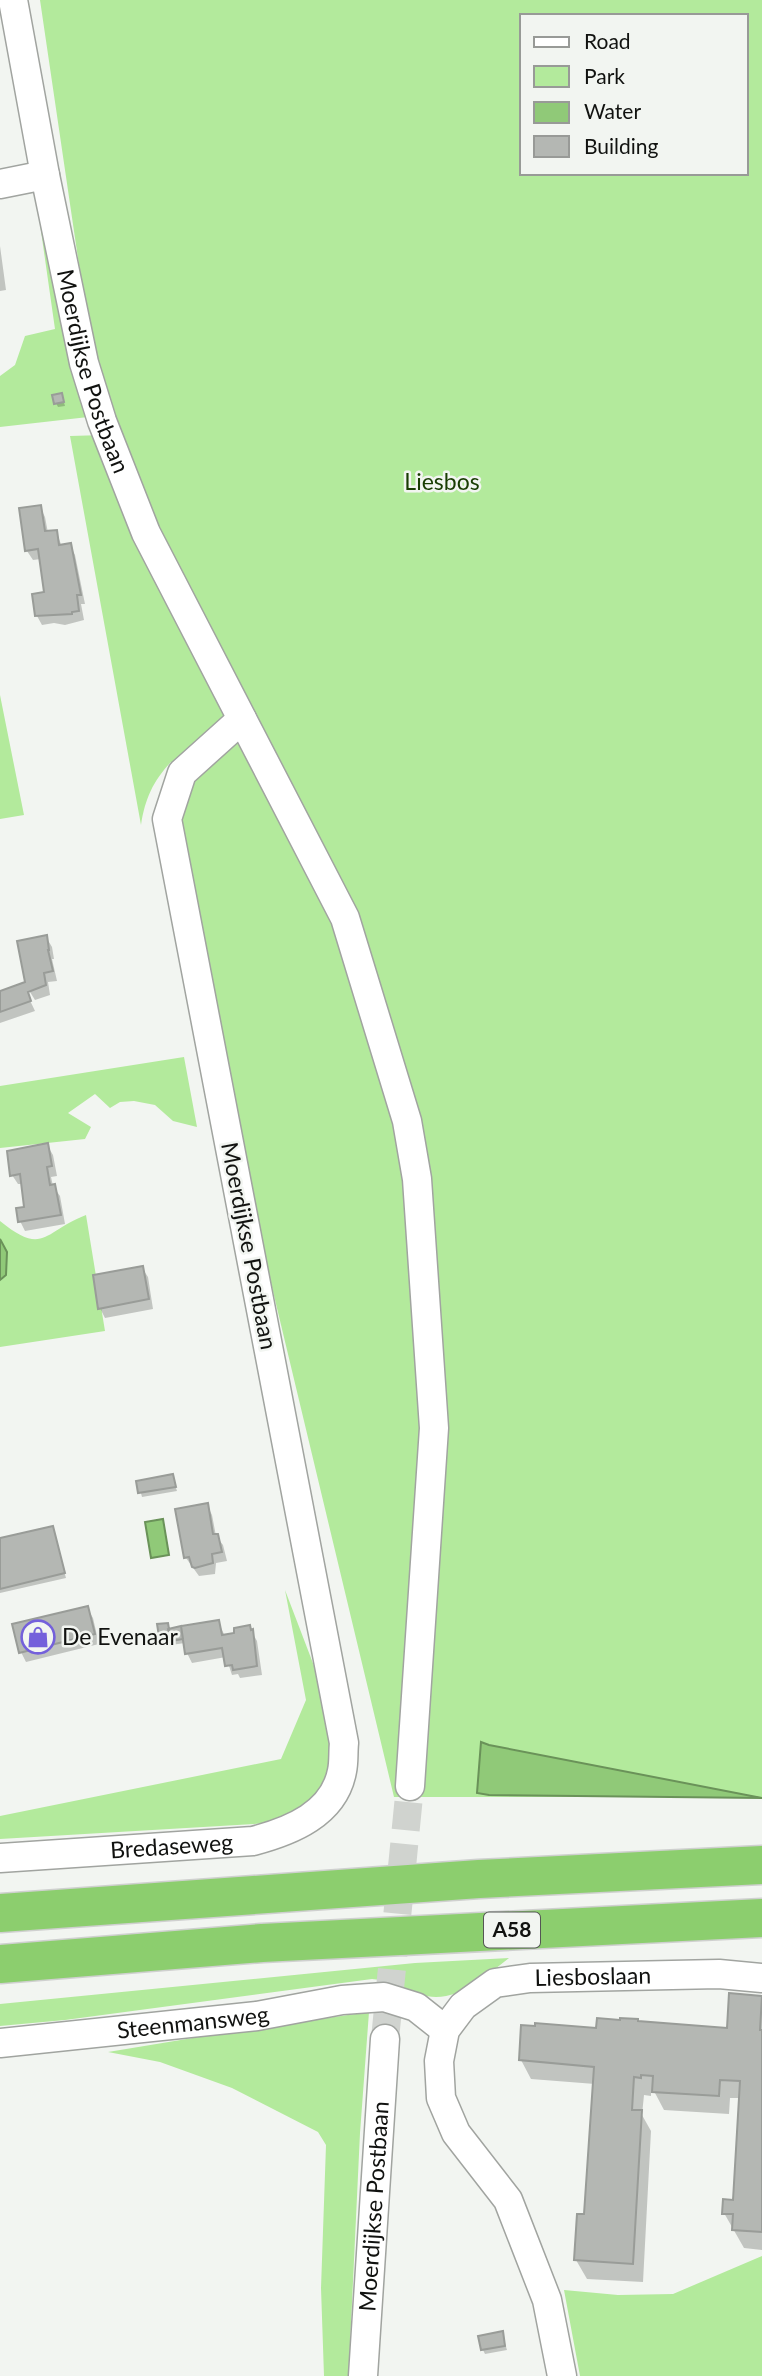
<svg xmlns="http://www.w3.org/2000/svg" width="762" height="2376" font-family="Lato,sans-serif">
	<style>
		.green { fill: #b3ea9c; fill-rule: evenodd }
		.water { fill: #90c978; stroke: #6a9259; stroke-width: 2 }
		.shadow { fill: #0003 }
		.building { fill: #b4b7b3; stroke: #999c98; stroke-width: 2 }
		.lines { fill: none; stroke-linecap: round; stroke-linejoin: round }
		.minor-tunnel { stroke: #d0d3cf; stroke-width: 28; stroke-dasharray: 28 14; stroke-linecap: butt }
		.minor-casing { stroke: #a1a4a0; stroke-width: 31 }
		.motorway-casing { stroke: #cfd0cf; stroke-width: 41 }
		.minor { stroke: #fff; stroke-width: 28 }
		.motorway { stroke: #8cce6e; stroke-width: 38 }
		.labels { text-anchor: middle; stroke-width: 5; stroke-linejoin: round; paint-order: stroke }
		.shield { fill: #f2f5f1; stroke: #545654; stroke-width: 2 }
		.shield-label { font-size: 21px; font-weight: bold; fill: #111210 }
		.street-label { font-size: 23px; fill: #111210; stroke: #f2f5f1 }
		.park-label { font-size: 23px; fill: #193d03; stroke: #f2f5f1 }
		.poi-label { font-size: 23px; fill: #111210; stroke: #f2f5f1; text-anchor: start }
	</style>
	<rect width="100%" height="100%" fill="#f2f5f1"/>
	<path class="green" d="M 40,0 L 762,0 L 762,1797 L 394,1797 L 265,1258 L 171,762 C 153,781 145,799 141,825 L 70,436 L 104,435 ZM 522,16 L 746,16 L 746,173 L 522,173 Z
		M 34,182 L 97,416 L 0,427 L 0,376 L 15,365 L 25,336 L 55,329 Z
		M 0,695 L 24,815 L 0,819 Z
		M 184,1057 L 197,1127 L 173,1121 L 155,1105 L 134,1101 L 120,1102 L 110,1108 L 95,1094 L 68,1113 L 91,1127 L 85,1139 L 0,1148 L 0,1086 Z
		M 86,1215 L 105,1331 L 0,1347 L 0,1280 L 6,1275 L 0,1239 L 0,1221 C 44,1257 44,1231 86,1215 Z
		M 285,1590 L 332,1713 L 333,1767 L 321,1795 L 301,1813 L 275,1822 L 254,1824 L 0,1839 L 0,1816 L 281,1759 L 306,1700 Z
		M 509,1958 C 483,1978 454,2006 419,1994 C 399,1987 396,1981 372,1979 L 65,2020 L 0,2026 L 0,2004 L 415,1963 Z
		M 369,2012 L 360,2133 L 350,2345 L 352,2376 L 324,2376 L 321,2288 L 326,2145 L 318,2132 L 232,2088 L 160,2062 L 108,2052 L 223,2033 Z
		M 762,2256 L 762,2376 L 580,2376 L 564,2290 L 618,2295 L 673,2294 Z"/>
	<path class="water" d="M 0,1239 L 7,1252 L 6,1275 L 0,1280 Z
		M 163,1519 L 169,1555 L 151,1558 L 145,1522 Z
		M 481,1742 L 489,1745 L 762,1798 L 489,1795 L 477,1793 Z"/>
	<path class="shadow" d="M 0,246 L 6,290 L 0,291 Z
		M 63,399 L 65,406 L 58,407 L 56,403 Z
		M 40,507 L 45,517 L 48,533 L 56,531 L 62,547 L 70,545 L 75,555 L 85,604 L 81,604 L 84,620 L 65,625 L 54,623 L 42,625 L 37,616 L 46,594 L 41,559 L 33,560 L 27,551 Z
		M 46,937 L 52,947 L 54,959 L 52,959 L 57,981 L 48,982 L 50,995 L 35,1000 L 30,992 L 26,992 L 35,1011 L 0,1023 L 0,993 L 27,983 Z
		M 47,1145 L 53,1155 L 57,1176 L 51,1177 L 53,1186 L 60,1196 L 65,1224 L 25,1231 L 20,1221 L 26,1209 L 23,1184 L 18,1184 L 12,1175 Z
		M 142,1268 L 148,1277 L 153,1309 L 105,1318 L 100,1308 Z
		M 172,1476 L 177,1491 L 142,1497 L 138,1482 Z
		M 207,1505 L 212,1515 L 216,1536 L 223,1545 L 227,1561 L 216,1563 L 215,1574 L 199,1576 L 186,1558 L 177,1511 Z
		M 52,1528 L 66,1578 L 0,1593 L 0,1540 Z
		M 87,1608 L 93,1618 L 99,1644 L 26,1662 L 21,1652 Z
		M 218,1622 L 225,1636 L 236,1634 L 249,1627 L 257,1641 L 262,1675 L 240,1678 L 238,1674 L 232,1675 L 226,1657 L 192,1663 L 187,1653 L 185,1643 L 164,1646 L 162,1642 L 167,1625 L 170,1630 Z
		M 762,1997 L 762,2250 L 744,2248 L 724,2213 L 734,2201 L 740,2098 L 730,2098 L 729,2114 L 664,2110 L 655,2093 L 651,2093 L 651,2096 L 644,2095 L 642,2115 L 651,2131 L 643,2282 L 587,2279 L 576,2260 L 585,2216 L 595,2084 L 531,2079 L 521,2060 L 597,2030 L 639,2023 L 728,2030 Z
		M 502,2333 L 507,2350 L 485,2354 L 483,2350 Z"/>
	<path class="building" d="M 62,393 L 64,402 L 54,404 L 52,395 Z
		M 41,505 L 45,531 L 57,530 L 59,545 L 71,543 L 81,595 L 77,595 L 79,611 L 72,612 L 72,614 L 35,616 L 32,594 L 44,592 L 38,549 L 25,551 L 19,508 Z
		M 47,935 L 49,950 L 48,950 L 53,971 L 44,973 L 46,985 L 28,992 L 31,1001 L 0,1012 L 0,991 L 25,982 L 17,941 Z
		M 48,1143 L 52,1166 L 47,1167 L 50,1185 L 55,1184 L 61,1215 L 18,1222 L 16,1208 L 24,1207 L 20,1174 L 10,1176 L 7,1151 Z
		M 143,1266 L 149,1299 L 98,1309 L 93,1275 Z
		M 173,1474 L 176,1487 L 138,1493 L 136,1481 Z
		M 208,1503 L 213,1534 L 218,1534 L 222,1552 L 212,1554 L 213,1563 L 195,1568 L 192,1567 L 189,1557 L 184,1558 L 175,1509 Z
		M 53,1526 L 65,1573 L 0,1589 L 0,1538 Z
		M 88,1606 L 95,1634 L 19,1653 L 12,1624 Z
		M 219,1620 L 222,1635 L 234,1633 L 234,1628 L 250,1625 L 251,1630 L 253,1629 L 257,1666 L 233,1670 L 232,1665 L 225,1666 L 222,1648 L 185,1654 L 181,1626 Z
		M 168,1623 L 171,1641 L 160,1643 L 157,1624 Z
		M 181,1626 L 183,1639 L 171,1641 L 168,1629 Z
		M 729,1993 L 762,1996 L 760,2030 L 762,2030 L 762,2232 L 732,2230 L 733,2214 L 722,2214 L 723,2199 L 733,2200 L 740,2081 L 720,2080 L 719,2096 L 652,2092 L 653,2076 L 641,2075 L 641,2078 L 634,2077 L 632,2110 L 642,2110 L 633,2264 L 574,2260 L 577,2214 L 584,2214 L 594,2067 L 519,2060 L 521,2025 L 535,2026 L 535,2023 L 596,2028 L 597,2018 L 620,2020 L 620,2018 L 638,2019 L 638,2021 L 727,2028 Z
		M 503,2331 L 505,2346 L 481,2350 L 478,2336 Z"/>
	<g class="lines">
		<path class="minor-tunnel" d="M 385,2039 L 410,1786"/>
		<defs>
			<g id="minor">
				<path id="s1" d="M 13,0 L 45,175 L 84,363 L 102,421 L 146,533 L 345,918 L 407,1121 L 417,1179 L 434,1428 L 410,1786"/>
				<path d="M 0,184 L 45,175"/>
				<path id="s2" d="M 0,1858 L 253,1841 C 291,1831 334,1814 342,1771 C 344,1762 343,1752 344,1743 L 167,819 L 182,773 L 242,719"/>
				<path id="s3" d="M 0,2043 L 257,2016 L 342,2000 L 384,1997 L 416,2007 L 445,2030"/>
				<path id="s4" d="M 363,2376 L 385,2039"/>
				<path id="s5" d="M 562,2376 L 547,2300 L 508,2200 L 456,2133 L 441,2098 L 439,2061 L 445,2030 L 463,2006 L 495,1983 L 530,1978 L 719,1974 L 762,1978"/>
			</g>
			<path id="motorway" d="M 0,1913 L 479,1879 L 762,1865
				M 0,1964 L 262,1943 L 762,1918"/>
		</defs>
		<use href="#minor" class="minor-casing"/>
		<use href="#motorway" class="motorway-casing"/>
		<use href="#minor" class="minor"/>
		<use href="#motorway" class="motorway"/>
	</g>
	<defs>
		<symbol id="shop-ring" viewBox="-11 -11 22 22"><circle r="9.5" fill="#f2f5f1" stroke="#7460db" stroke-width="1.5"/><path d="M-5-2.5h2.3a2.7 3.5 0 0 1 5.4 0H5L5.5 6h-11ZM-1.5-2.5h3a1.5 2.3 0 0 0-3 0Z" fill="#7460db"/></symbol>
	</defs>
	<g fill-rule="evenodd">
		<use href="#shop-ring" x="19" y="1618" width="38" height="38"/>
	</g>
	<g class="labels">
		<rect class="shield" x="484" y="1912.5" width="56" height="35" rx="5"/>
		<g class="shield-label">
			<text x="512" y="1937">A58</text>
		</g>
		<g class="street-label">
			<text dy="8" stroke="none"><textPath href="#s1" startOffset="380">Moerdijkse Postbaan</textPath></text>
			<text transform="translate(249 1246) rotate(79)" y="8">Moerdijkse Postbaan</text>
			<text dy="8" stroke="none"><textPath href="#s2" startOffset="172">Bredaseweg</textPath></text>
			<text dy="8" stroke="none"><textPath href="#s5" startOffset="544">Liesboslaan</textPath></text>
			<text dy="8" stroke="none"><textPath href="#s3" startOffset="194">Steenmansweg</textPath></text>
			<text dy="8" stroke="none"><textPath href="#s4" startOffset="170">Moerdijkse Postbaan</textPath></text>
		</g>
		<g class="park-label">
			<text x="442" y="490">Liesbos</text>
		</g>
		<g class="poi-label">
			<text x="62" y="1645">De Evenaar</text>
		</g>
	</g>
	<rect x="520" y="14" width="228" height="161" fill="#f2f5f1" stroke="#989a97" stroke-width="2"/>
	<rect x="534" y="37" width="35" height="10" fill="#ffffff" stroke="#989a97" stroke-width="2"/>
	<text x="584" y="49" font-size="21" fill="#111210">Road</text>
	<rect x="534" y="66" width="35" height="21" fill="#b3ea9c" stroke="#989a97" stroke-width="2"/>
	<text x="584" y="84" font-size="21" fill="#111210">Park</text>
	<rect x="534" y="102" width="35" height="21" fill="#90c978" stroke="#989a97" stroke-width="2"/>
	<text x="584" y="119" font-size="21" fill="#111210">Water</text>
	<rect x="534" y="136" width="35" height="21" fill="#b4b7b3" stroke="#989a97" stroke-width="2"/>
	<text x="584" y="154" font-size="21" fill="#111210">Building</text>
</svg>
